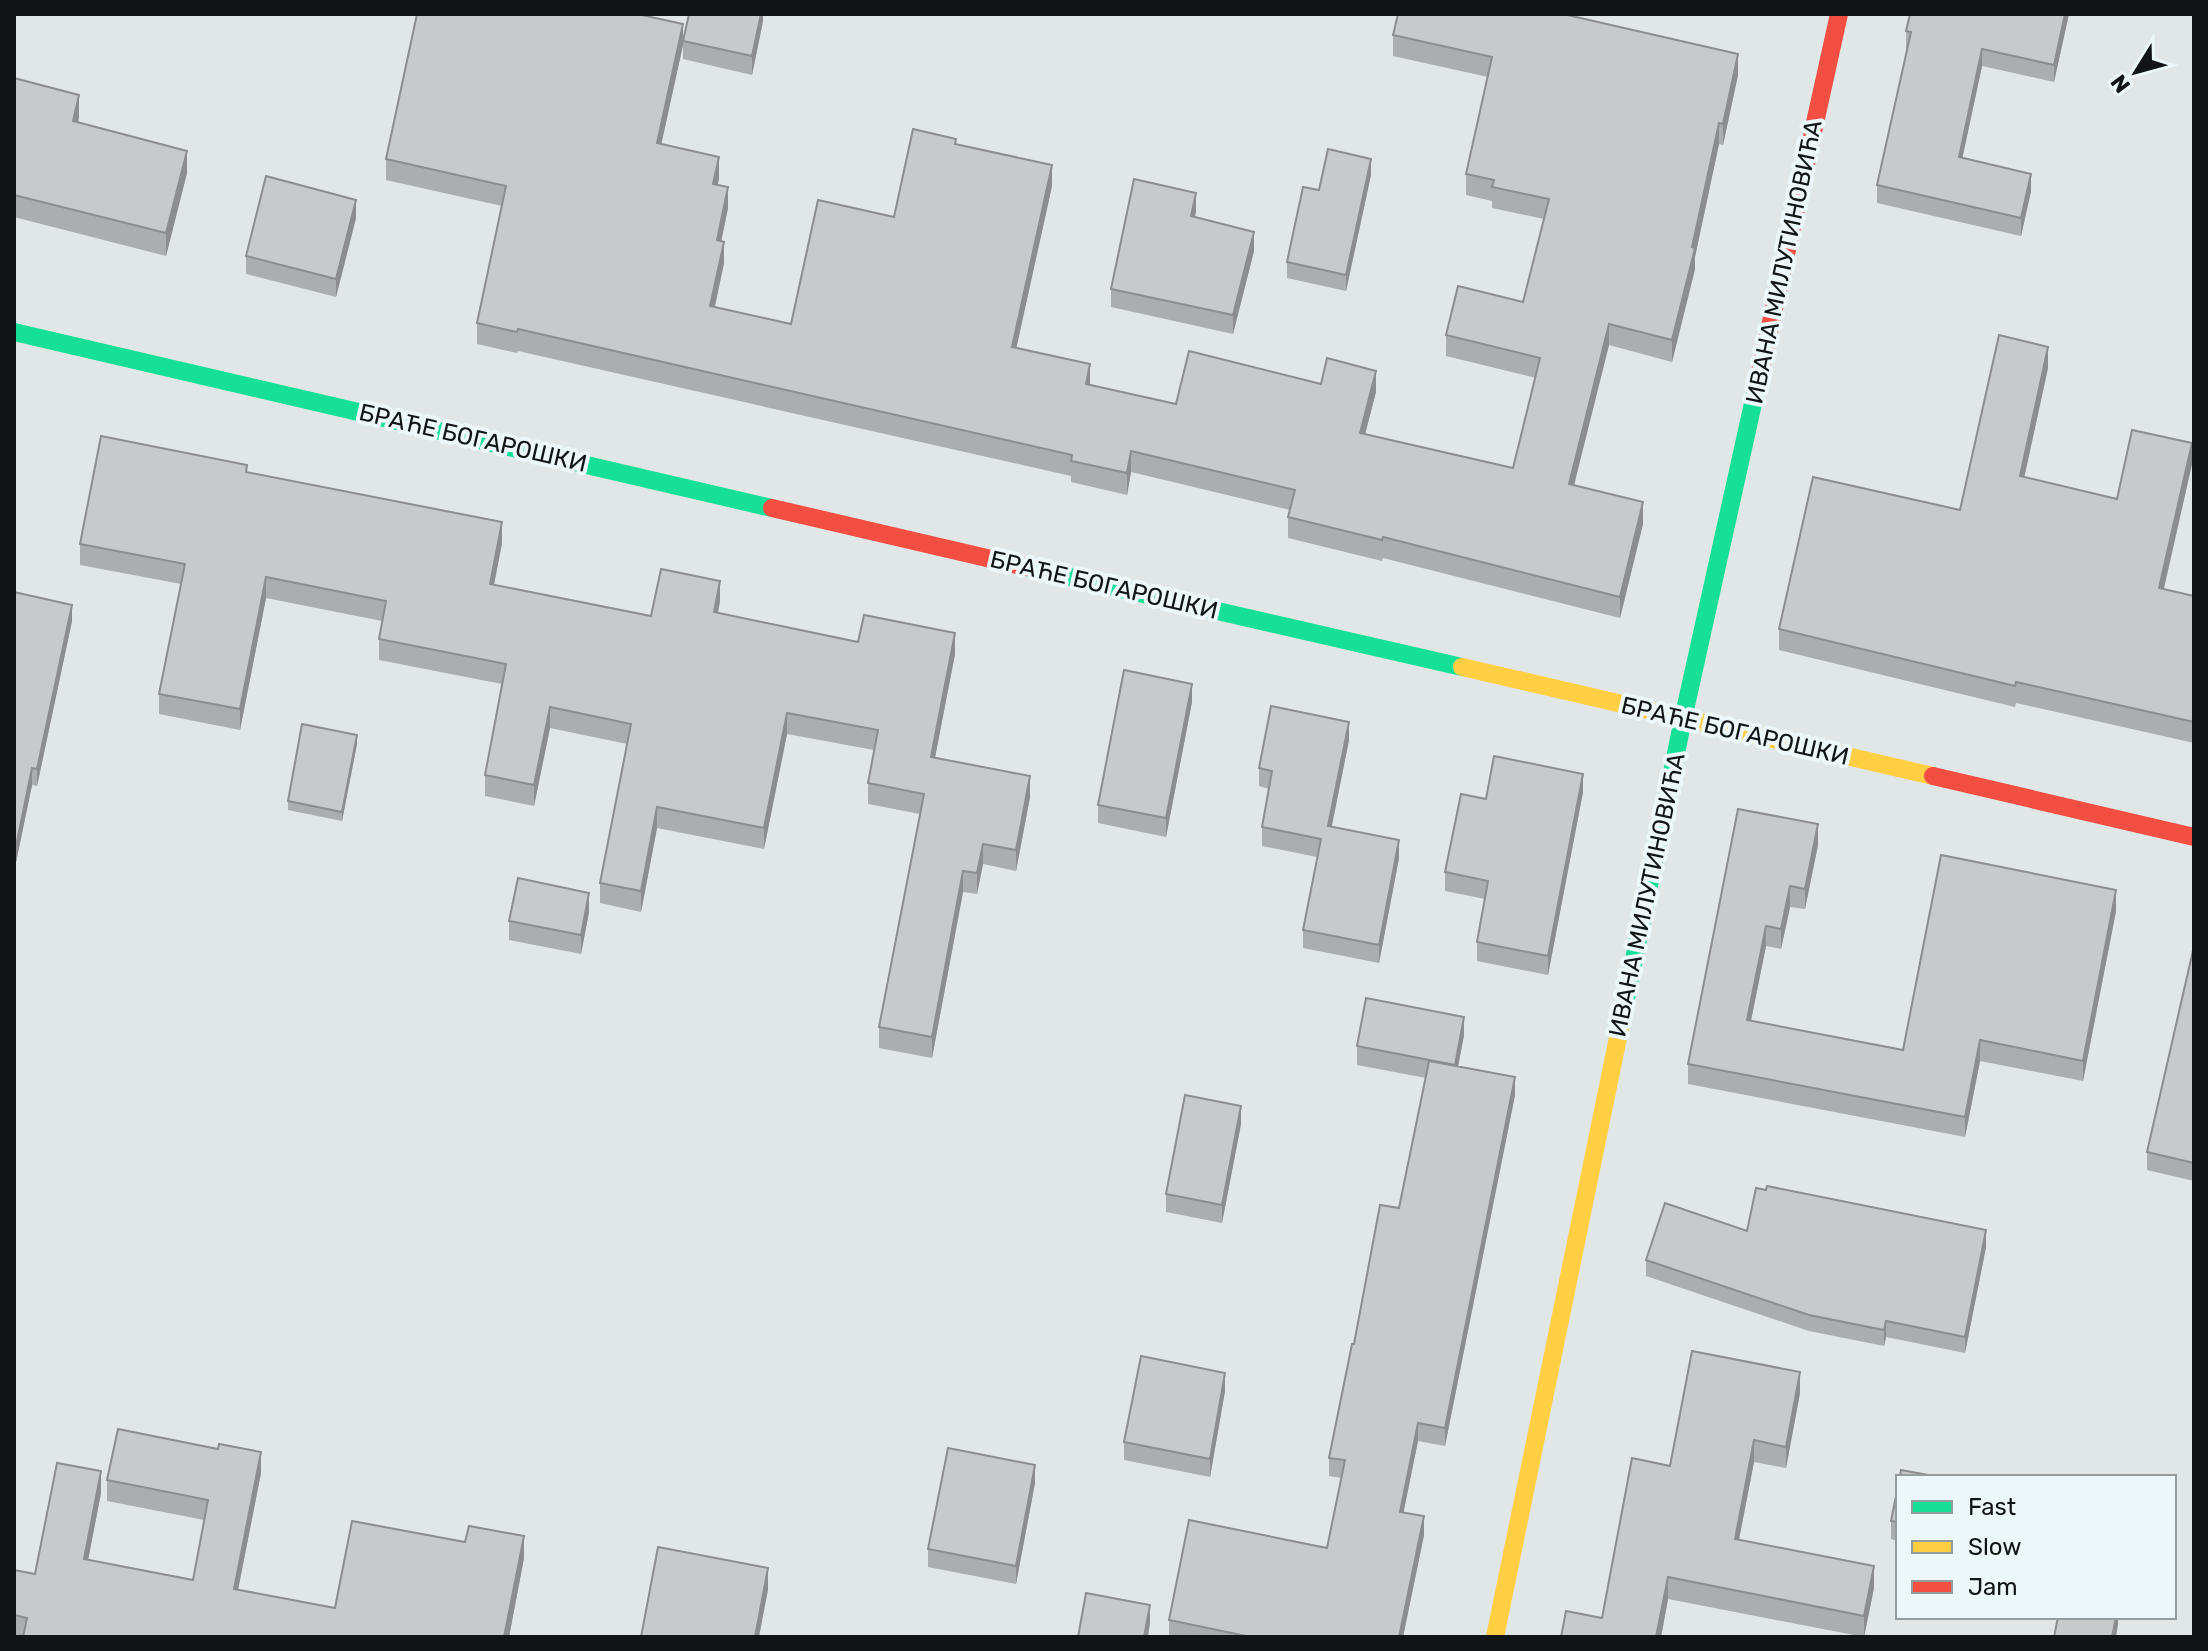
<svg xmlns="http://www.w3.org/2000/svg" width="2208" height="1651" font-family="Rubik,sans-serif">
	<style>
		.lines { fill: none; stroke-linecap: round; stroke-linejoin: round }
		.fast { stroke: #16e098; stroke-width: 18 }
		.slow { stroke: #ffcf43; stroke-width: 18 }
		.jam { stroke: #f24e42; stroke-width: 18 }
		.wall { fill: #aaaeaf }
		.shaded-wall { fill: #8b8d8e }
		.building { fill: #c6cacb; stroke: #8b8d8e; stroke-width: 2 }
		.labels { text-anchor: middle; stroke-width: 8; stroke-linejoin: round; paint-order: stroke }
		.street-label { font-size: 24px; fill: #111515; stroke: #ebf7f8 }
	</style>
	<rect width="100%" height="100%" fill="#e1e7e7"/>
	<g class="lines">
		<path class="fast" d="M 14,332 L 772,508
			M 1026,567 L 1462,667
			M 1620,1028 L 1683,719 L 1758,381"/>
		<path class="slow" d="M 1462,667 L 1933,776
			M 1495,1637 L 1620,1028"/>
		<path class="jam" d="M 1758,381 L 1839,14
			M 772,508 L 1026,567
			M 1933,776 L 2194,837"/>
	</g>
	<path class="wall" d="M 763,14 L 763,21 L 752,75 L 683,59 L 683,41 Z
		M 2069,14 L 2054,82 L 1982,66 L 1962,158 L 2031,191 L 2021,236 L 1877,203 L 1877,185 L 1907,49 L 1906,48 L 1906,31 Z
		M 1393,35 L 1738,75 L 1723,145 L 1719,144 L 1695,257 L 1695,269 L 1672,362 L 1609,345 L 1574,485 L 1643,524 L 1620,618 L 1383,558 L 1382,561 L 1288,538 L 1288,517 L 1290,510 L 1131,472 L 1127,495 L 1071,482 L 1071,476 L 518,351 L 517,353 L 477,344 L 477,323 L 502,206 L 386,180 L 386,159 L 683,45 L 661,144 L 719,178 L 718,185 L 728,208 L 721,241 L 724,263 L 715,307 L 791,324 L 894,217 L 956,144 L 1052,186 L 1016,348 L 1090,385 L 1176,404 L 1321,384 L 1376,392 L 1365,434 L 1513,468 L 1536,378 L 1446,356 L 1446,335 L 1523,302 L 1544,219 L 1492,208 L 1492,201 L 1466,195 L 1466,174 L 1488,77 L 1393,56 Z
		M 14,78 L 79,117 L 78,123 L 187,173 L 166,256 L 14,217 Z
		M 1371,175 L 1346,291 L 1287,278 L 1287,262 L 1319,190 Z
		M 1196,211 L 1195,217 L 1254,251 L 1233,334 L 1111,307 L 1111,289 Z
		M 356,218 L 336,297 L 246,274 L 246,256 Z
		M 2048,368 L 2024,477 L 2117,499 L 2192,464 L 2164,589 L 2194,596 L 2194,743 L 2016,703 L 2015,707 L 1779,650 L 1779,629 L 1960,510 Z
		M 247,472 L 502,543 L 494,585 L 651,616 L 720,601 L 718,613 L 858,642 L 955,654 L 935,758 L 1030,797 L 1016,871 L 983,864 L 977,894 L 963,892 L 932,1058 L 879,1048 L 879,1027 L 920,814 L 868,804 L 868,783 L 874,750 L 787,734 L 764,849 L 657,828 L 641,912 L 600,903 L 600,883 L 627,744 L 550,728 L 534,806 L 485,796 L 485,775 L 502,684 L 379,660 L 379,639 L 382,621 L 266,598 L 240,730 L 159,714 L 159,694 L 181,584 L 80,565 L 80,544 Z
		M 14,592 L 72,621 L 37,786 L 32,785 L 14,872 Z
		M 1192,702 L 1166,837 L 1098,823 L 1098,805 Z
		M 1349,740 L 1332,826 L 1399,858 L 1379,963 L 1303,948 L 1303,930 L 1317,857 L 1262,846 L 1262,827 L 1269,789 L 1259,786 L 1259,768 Z
		M 357,744 L 342,821 L 288,810 L 288,801 Z
		M 1583,792 L 1548,975 L 1477,961 L 1477,942 L 1485,899 L 1445,891 L 1445,872 L 1486,799 Z
		M 1738,809 L 1818,845 L 1805,909 L 1790,907 L 1781,949 L 1766,946 L 1751,1021 L 1903,1050 L 2116,911 L 2083,1081 L 1980,1061 L 1965,1137 L 1688,1084 L 1688,1064 Z
		M 589,912 L 581,954 L 509,940 L 509,921 Z
		M 2194,946 L 2194,1181 L 2147,1170 L 2147,1152 Z
		M 1464,1035 L 1458,1066 L 1515,1095 L 1445,1446 L 1418,1441 L 1403,1512 L 1424,1535 L 1403,1637 L 1169,1637 L 1169,1620 L 1327,1548 L 1342,1478 L 1329,1476 L 1329,1458 L 1354,1344 L 1399,1208 L 1426,1078 L 1357,1065 L 1357,1046 Z
		M 1241,1124 L 1222,1223 L 1166,1212 L 1166,1194 Z
		M 1747,1231 L 1986,1247 L 1965,1353 L 1886,1337 L 1884,1346 L 1809,1331 L 1646,1276 L 1646,1260 Z
		M 1225,1391 L 1210,1477 L 1124,1460 L 1124,1442 Z
		M 1800,1393 L 1786,1468 L 1754,1462 L 1739,1539 L 1874,1588 L 1864,1637 L 1668,1599 L 1661,1637 L 1561,1637 L 1602,1618 L 1670,1466 Z
		M 261,1473 L 238,1590 L 335,1608 L 524,1558 L 509,1637 L 14,1637 L 14,1570 L 35,1574 L 101,1493 L 88,1560 L 193,1580 L 204,1520 L 107,1501 L 107,1480 Z
		M 1035,1483 L 1016,1584 L 928,1567 L 928,1549 Z
		M 1898,1486 L 1898,1541 L 1891,1539 L 1891,1521 Z"/>
	<path class="shaded-wall" d="M 761,14 L 763,14 L 763,21 L 752,75 L 752,56 Z
		M 2065,14 L 2069,14 L 2054,82 L 2054,65 Z
		M 683,24 L 683,45 L 657,164 L 657,143 Z
		M 1982,49 L 1982,66 L 1959,174 L 1959,157 Z
		M 1738,54 L 1738,75 L 1723,145 L 1723,124 Z
		M 79,95 L 79,117 L 73,144 L 73,121 Z
		M 1719,123 L 1719,144 L 1695,257 L 1695,269 L 1672,362 L 1672,340 Z
		M 187,151 L 187,173 L 166,256 L 166,233 Z
		M 719,157 L 719,178 L 713,205 L 713,184 Z
		M 1371,159 L 1371,175 L 1346,291 L 1346,275 Z
		M 1052,165 L 1052,186 L 1012,368 L 1012,347 Z
		M 2031,174 L 2031,191 L 2021,236 L 2021,218 Z
		M 728,187 L 728,208 L 717,262 L 717,240 Z
		M 1196,193 L 1196,211 L 1191,235 L 1191,216 Z
		M 356,200 L 356,218 L 336,297 L 336,279 Z
		M 1254,232 L 1254,251 L 1233,334 L 1233,315 Z
		M 724,242 L 724,263 L 710,328 L 710,306 Z
		M 1609,324 L 1609,345 L 1569,505 L 1569,484 Z
		M 2048,347 L 2048,368 L 2020,497 L 2020,476 Z
		M 1090,364 L 1090,385 L 1086,384 Z
		M 1376,371 L 1376,392 L 1360,454 L 1360,433 Z
		M 2192,443 L 2192,464 L 2159,609 L 2159,588 Z
		M 1131,451 L 1131,472 L 1127,495 L 1127,473 Z
		M 1643,502 L 1643,524 L 1620,618 L 1620,597 Z
		M 502,522 L 502,543 L 490,605 L 490,584 Z
		M 266,577 L 266,598 L 240,730 L 240,709 Z
		M 720,581 L 720,601 L 714,633 L 714,612 Z
		M 72,605 L 72,621 L 37,786 L 37,769 Z
		M 955,633 L 955,654 L 931,778 L 931,757 Z
		M 1192,684 L 1192,702 L 1166,837 L 1166,818 Z
		M 550,707 L 550,728 L 534,806 L 534,785 Z
		M 787,713 L 787,734 L 764,849 L 764,828 Z
		M 1349,722 L 1349,740 L 1328,844 L 1328,826 Z
		M 357,735 L 357,744 L 342,821 L 342,812 Z
		M 32,768 L 32,785 L 14,872 L 14,856 Z
		M 1583,774 L 1583,792 L 1548,975 L 1548,956 Z
		M 1030,776 L 1030,797 L 1016,871 L 1016,850 Z
		M 657,807 L 657,828 L 641,912 L 641,891 Z
		M 1818,824 L 1818,845 L 1805,909 L 1805,889 Z
		M 1399,840 L 1399,858 L 1379,963 L 1379,945 Z
		M 983,844 L 983,864 L 977,894 L 977,873 Z
		M 963,871 L 963,892 L 932,1058 L 932,1037 Z
		M 1790,886 L 1790,907 L 1781,949 L 1781,929 Z
		M 2116,890 L 2116,911 L 2083,1081 L 2083,1061 Z
		M 589,893 L 589,912 L 581,954 L 581,935 Z
		M 1766,926 L 1766,946 L 1747,1040 L 1747,1020 Z
		M 1464,1017 L 1464,1035 L 1455,1083 L 1455,1065 Z
		M 1980,1040 L 1980,1061 L 1965,1137 L 1965,1117 Z
		M 1515,1077 L 1515,1095 L 1445,1446 L 1445,1428 Z
		M 1241,1106 L 1241,1124 L 1222,1223 L 1222,1205 Z
		M 1986,1230 L 1986,1247 L 1965,1353 L 1965,1337 Z
		M 1886,1321 L 1886,1337 L 1884,1346 L 1884,1330 Z
		M 1800,1372 L 1800,1393 L 1786,1468 L 1786,1447 Z
		M 1225,1373 L 1225,1391 L 1210,1477 L 1210,1459 Z
		M 1418,1423 L 1418,1441 L 1400,1530 L 1400,1512 Z
		M 1754,1440 L 1754,1462 L 1735,1560 L 1735,1539 Z
		M 261,1452 L 261,1473 L 234,1610 L 234,1589 Z
		M 1035,1465 L 1035,1483 L 1016,1584 L 1016,1566 Z
		M 101,1471 L 101,1493 L 84,1581 L 84,1559 Z
		M 1424,1516 L 1424,1535 L 1403,1637 L 1399,1637 Z
		M 524,1536 L 524,1558 L 509,1637 L 504,1637 Z
		M 1874,1566 L 1874,1588 L 1864,1637 L 1864,1616 Z
		M 768,1568 L 768,1590 L 759,1637 L 755,1637 Z
		M 1668,1577 L 1668,1599 L 1661,1637 L 1656,1637 Z
		M 1150,1605 L 1150,1623 L 1148,1637 L 1144,1637 Z
		M 2116,1617 L 2118,1617 L 2118,1625 L 2116,1637 L 2112,1637 Z"/>
	<path class="building" d="M 417,14 L 637,14 L 683,24 L 657,143 L 719,157 L 713,184 L 728,187 L 717,240 L 724,242 L 710,306 L 791,324 L 818,200 L 894,217 L 913,129 L 956,139 L 955,144 L 1052,165 L 1012,347 L 1090,364 L 1086,384 L 1176,404 L 1189,351 L 1321,384 L 1327,358 L 1376,371 L 1360,433 L 1513,468 L 1540,358 L 1446,335 L 1458,286 L 1523,302 L 1549,199 L 1492,187 L 1494,180 L 1466,174 L 1492,57 L 1393,35 L 1398,14 L 1563,14 L 1738,54 L 1723,124 L 1719,123 L 1692,247 L 1695,248 L 1672,340 L 1609,324 L 1569,484 L 1643,502 L 1620,597 L 1383,537 L 1382,540 L 1288,517 L 1295,490 L 1131,451 L 1127,473 L 1071,461 L 1072,455 L 518,329 L 517,332 L 477,323 L 506,186 L 386,159 Z
		M 689,14 L 761,14 L 752,56 L 683,41 Z
		M 1910,14 L 2065,14 L 2054,65 L 1982,49 L 1959,157 L 2031,174 L 2021,218 L 1877,185 L 1911,32 L 1906,31 Z
		M 14,78 L 79,95 L 73,121 L 187,151 L 166,233 L 14,195 Z
		M 1328,149 L 1371,159 L 1346,275 L 1287,262 L 1303,187 L 1319,190 Z
		M 266,176 L 356,200 L 336,279 L 246,256 Z
		M 1134,179 L 1196,193 L 1191,216 L 1254,232 L 1233,315 L 1111,289 Z
		M 1999,335 L 2048,347 L 2020,476 L 2117,499 L 2132,430 L 2192,443 L 2159,588 L 2194,596 L 2194,722 L 2016,682 L 2015,686 L 1779,629 L 1813,477 L 1960,510 Z
		M 101,436 L 247,465 L 246,472 L 502,522 L 490,584 L 651,616 L 661,569 L 720,581 L 714,612 L 858,642 L 864,615 L 955,633 L 931,757 L 1030,776 L 1016,850 L 983,844 L 977,873 L 963,871 L 932,1037 L 879,1027 L 924,794 L 868,783 L 878,730 L 787,713 L 764,828 L 657,807 L 641,891 L 600,883 L 631,724 L 550,707 L 534,785 L 485,775 L 506,664 L 379,639 L 386,601 L 266,577 L 240,709 L 159,694 L 185,564 L 80,544 Z
		M 14,592 L 72,605 L 37,769 L 32,768 L 14,856 Z
		M 1124,670 L 1192,684 L 1166,818 L 1098,805 Z
		M 1271,706 L 1349,722 L 1328,826 L 1399,840 L 1379,945 L 1303,930 L 1321,839 L 1262,827 L 1272,771 L 1259,768 Z
		M 302,724 L 357,735 L 342,812 L 288,801 Z
		M 1494,756 L 1583,774 L 1548,956 L 1477,942 L 1488,881 L 1445,872 L 1461,794 L 1486,799 Z
		M 1738,809 L 1818,824 L 1805,889 L 1790,886 L 1781,929 L 1766,926 L 1747,1020 L 1903,1050 L 1941,855 L 2116,890 L 2083,1061 L 1980,1040 L 1965,1117 L 1688,1064 Z
		M 518,878 L 589,893 L 581,935 L 509,921 Z
		M 2194,946 L 2194,1163 L 2147,1152 Z
		M 1366,998 L 1464,1017 L 1455,1065 L 1357,1046 Z
		M 1429,1061 L 1515,1077 L 1445,1428 L 1418,1423 L 1400,1512 L 1424,1516 L 1399,1637 L 1251,1637 L 1169,1620 L 1189,1520 L 1327,1548 L 1345,1460 L 1329,1458 L 1352,1344 L 1354,1344 L 1380,1205 L 1399,1208 Z
		M 1185,1095 L 1241,1106 L 1222,1205 L 1166,1194 Z
		M 1767,1186 L 1986,1230 L 1965,1337 L 1886,1321 L 1884,1330 L 1809,1315 L 1646,1260 L 1665,1203 L 1747,1231 L 1756,1188 L 1766,1190 Z
		M 1692,1351 L 1800,1372 L 1786,1447 L 1754,1440 L 1735,1539 L 1874,1566 L 1864,1616 L 1668,1577 L 1656,1637 L 1561,1637 L 1566,1611 L 1602,1618 L 1632,1458 L 1670,1466 Z
		M 1141,1356 L 1225,1373 L 1210,1459 L 1124,1442 Z
		M 118,1429 L 218,1449 L 219,1444 L 261,1452 L 234,1589 L 335,1608 L 352,1521 L 465,1542 L 469,1526 L 524,1536 L 504,1637 L 23,1637 L 27,1618 L 14,1615 L 14,1570 L 35,1574 L 57,1463 L 101,1471 L 84,1559 L 193,1580 L 208,1500 L 107,1480 Z
		M 948,1448 L 1035,1465 L 1016,1566 L 928,1549 Z
		M 1901,1470 L 1939,1477 L 1900,1477 Z
		M 1898,1486 L 1898,1522 L 1891,1521 Z
		M 658,1547 L 768,1568 L 755,1637 L 641,1637 Z
		M 1086,1593 L 1150,1605 L 1144,1637 L 1078,1637 Z
		M 2058,1617 L 2116,1617 L 2112,1637 L 2054,1637 Z"/>
	<g class="labels">
		<g class="street-label">
			<text transform="translate(1784 262) rotate(-78)" y="8">ИВАНА МИЛУТИНОВИЋА</text>
			<text transform="translate(473 438) rotate(13)" y="8">БРАЋЕ БОГАРОШКИ</text>
			<text transform="translate(1104 585) rotate(13)" y="8">БРАЋЕ БОГАРОШКИ</text>
			<text transform="translate(1735 731) rotate(13)" y="8">БРАЋЕ БОГАРОШКИ</text>
			<text transform="translate(1647 895) rotate(-78)" y="8">ИВАНА МИЛУТИНОВИЋА</text>
		</g>
	</g>
	<rect width="2208" height="1651" fill="none" stroke="#111515" stroke-width="32"/>
	<rect x="1896" y="1475" width="280" height="144" fill="#ebf7f8" stroke="#949d9d" stroke-width="2"/>
	<rect x="1912" y="1501" width="40" height="12" fill="#16e098" stroke="#949d9d" stroke-width="2"/>
	<text x="1968" y="1515" font-size="24" fill="#111515">Fast</text>
	<rect x="1912" y="1541" width="40" height="12" fill="#ffcf43" stroke="#949d9d" stroke-width="2"/>
	<text x="1968" y="1555" font-size="24" fill="#111515">Slow</text>
	<rect x="1912" y="1581" width="40" height="12" fill="#f24e42" stroke="#949d9d" stroke-width="2"/>
	<text x="1968" y="1595" font-size="24" fill="#111515">Jam</text>
	<g transform="translate(2136 72) rotate(233)" stroke="#ebf7f8" stroke-width="6" paint-order="stroke">
	<path d="M0-6L14 30L0 20L-14 30Z" fill="#111515"/>
	<text y="-12" font-size="22" font-weight="bold" text-anchor="middle" fill="#111515">N</text>
	</g>
</svg>
